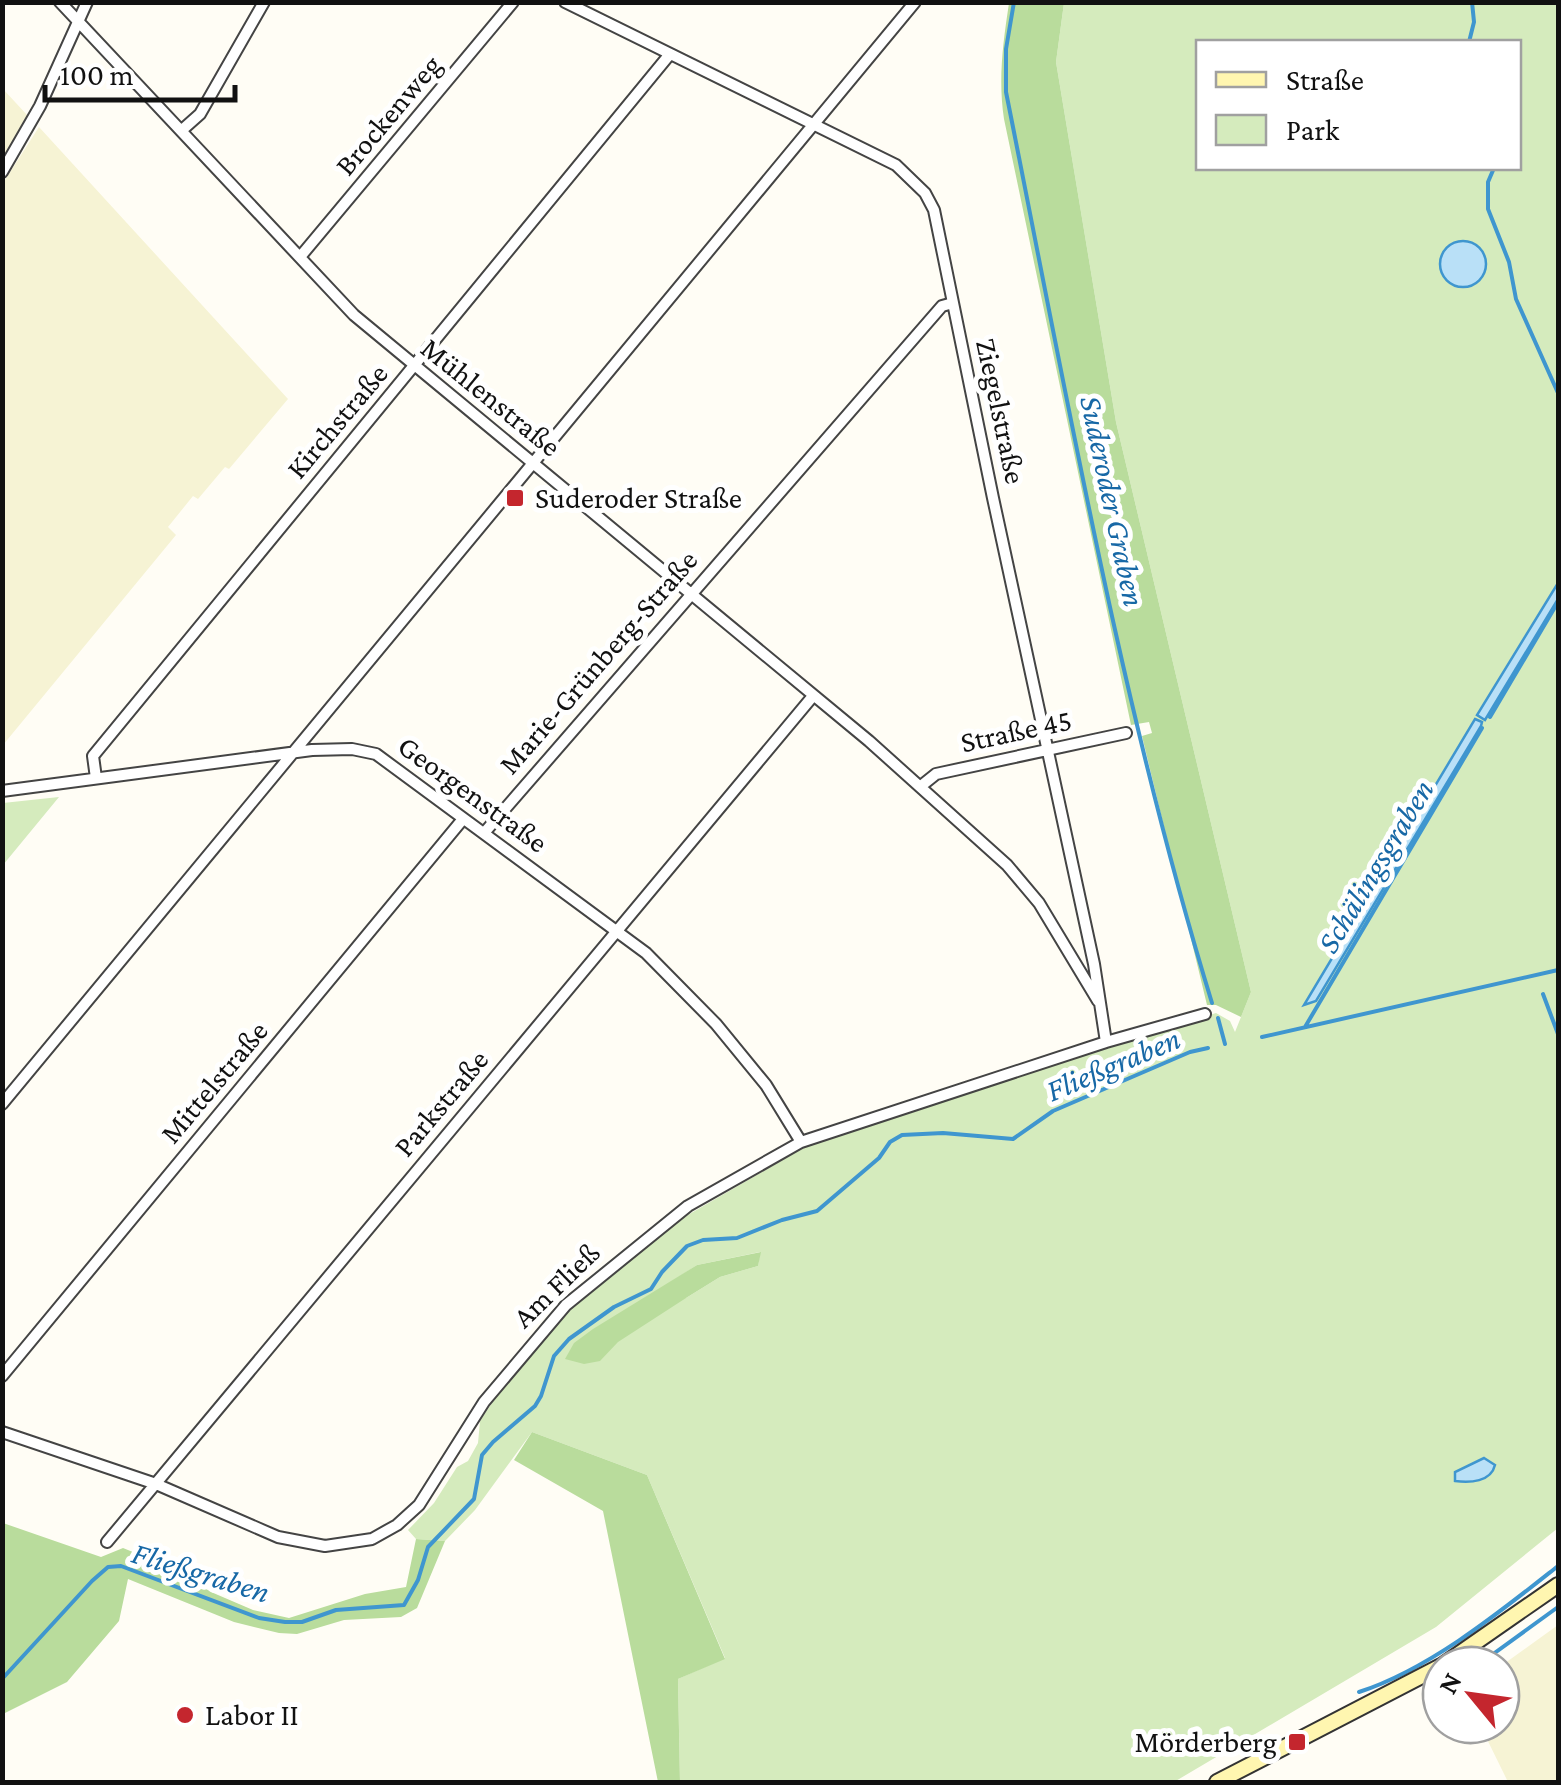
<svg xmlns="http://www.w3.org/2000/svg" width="1561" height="1785" font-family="'Crimson Pro',serif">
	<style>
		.farmland { fill: #f6f3d4 }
		.green { fill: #d5ebbd; fill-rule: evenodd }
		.forest { fill: #b9dc9c }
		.water { fill: #b9e0f7; stroke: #3f96cf; stroke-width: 2.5 }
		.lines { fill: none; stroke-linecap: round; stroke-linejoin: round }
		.stream { stroke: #3f96cf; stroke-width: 4 }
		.street-casing { stroke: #444; stroke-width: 14 }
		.secondary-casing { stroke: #333; stroke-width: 18 }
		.street { stroke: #fff; stroke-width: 10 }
		.secondary { stroke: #fff6b0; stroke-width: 14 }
		.poi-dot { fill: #c4262e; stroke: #fff; stroke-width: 4 }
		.labels { text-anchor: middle; stroke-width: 10; stroke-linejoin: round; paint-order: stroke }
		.street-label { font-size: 30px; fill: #111; stroke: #fff }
		.poi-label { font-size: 30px; fill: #111; stroke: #fff; text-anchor: start }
		.water-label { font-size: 32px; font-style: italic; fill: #1768a6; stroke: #fff }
	</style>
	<rect width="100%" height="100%" fill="#fffdf5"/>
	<path class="farmland" d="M 3,89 L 28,116 L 20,134 L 3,158 Z
		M 39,127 L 288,399 L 229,469 L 225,467 L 198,499 L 193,496 L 168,527 L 176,535 L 3,745 L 3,183 Z
		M 1558,1625 L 1558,1782 L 1508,1782 L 1480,1725 L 1501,1725 L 1501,1666 Z"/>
	<path class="green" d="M 1064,3 L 1558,3 L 1558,1528 L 1436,1627 L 1174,1782 L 680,1782 L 678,1679 L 725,1658 L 647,1475 L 532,1432 L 475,1510 L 445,1541 L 416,1539 L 408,1530 L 434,1503 L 457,1467 L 468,1461 L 478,1443 L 480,1421 L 513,1371 L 584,1295 L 674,1223 L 805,1147 L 900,1112 L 1216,1013 L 1230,1021 L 1235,1032 L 1251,992 L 1116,422 L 1056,62 ZM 1198,42 L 1518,42 L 1518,168 L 1198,168 ZM 760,1252 L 758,1266 L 720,1277 L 686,1298 L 654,1293 L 697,1265 Z
		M 59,797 L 3,865 L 3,803 Z"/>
	<path class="forest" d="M 1009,3 L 1064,3 L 1056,62 L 1116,422 L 1251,992 L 1241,1017 L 1216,1005 L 1207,1005 L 1142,736 L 1152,733 L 1149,722 L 1131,725 L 1004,119 C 998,79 1003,43 1009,3 Z
		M 761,1252 L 758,1266 L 720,1277 L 686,1298 L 618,1342 L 600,1361 L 584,1364 L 565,1359 L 574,1343 L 593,1329 L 697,1265 Z
		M 532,1432 L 647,1475 L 725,1659 L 678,1679 L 680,1782 L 658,1782 L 603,1511 L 514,1460 Z
		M 3,1523 L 101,1557 L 123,1548 L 170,1567 L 211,1592 L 253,1610 L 289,1618 L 365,1594 L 406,1587 L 416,1539 L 445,1541 L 417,1608 L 401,1617 L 344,1620 L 297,1634 L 279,1633 L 234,1622 L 128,1579 L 119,1621 L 67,1682 L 3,1714 Z"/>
	<path class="water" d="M1440 264a23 23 0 1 1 46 0a23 23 0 1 1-46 0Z
		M 1558,583 L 1558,599 L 1485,720 L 1477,715 Z
		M 1475,719 L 1482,722 L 1481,726 L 1316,1001 L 1304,1005 Z
		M 1484,1458 L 1495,1465 C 1491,1482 1470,1483 1455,1481 L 1455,1472 Z"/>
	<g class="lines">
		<path class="stream" d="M 1014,2 L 1006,49 L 1006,92 C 1067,396 1121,707 1212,1003
			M 1469,42 L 1474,22 L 1472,2
			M 1494,168 L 1488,182 L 1488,209 L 1509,262 L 1516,299 L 1558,393
			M 1490,717 L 1558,602
			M 1543,994 L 1558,1034
			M 1218,1018 L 1225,1044
			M 1305,1027 L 1482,728
			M 1262,1037 L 1558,970
			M 1478,1665 L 1558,1607
			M 2,1679 L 92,1581 L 108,1567 L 121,1566 L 259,1618 L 285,1622 L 302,1622 L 336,1610 L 404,1605 L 418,1580 L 428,1547 L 474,1499 L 482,1455 L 493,1442 L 535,1406 L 541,1396 L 554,1356 L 569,1339 L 614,1307 L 651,1289 L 662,1272 L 687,1246 L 703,1240 L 737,1238 L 782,1220 L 817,1211 L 879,1158 L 890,1142 L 902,1135 L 943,1133 L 1013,1139 L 1053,1111 L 1190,1052 L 1208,1048
			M 1359,1692 C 1430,1669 1501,1611 1558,1566"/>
		<defs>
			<path id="street" d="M 60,2 L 354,315 L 869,741 L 1007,865 L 1039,903 L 1098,1001
				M 565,2 L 896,165 L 925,193 L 934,210 L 993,498 L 1094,964 L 1106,1042
				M 182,130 L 200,114 L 264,2
				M 2,172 L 40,106 L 87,2
				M 300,257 L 513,2
				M 96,778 L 93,756 L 670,54
				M 921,786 L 936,774 L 1126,733
				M 2,791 L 312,750 L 352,749 L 376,754 L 646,953 L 716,1024 L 766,1085 L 801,1142
				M 484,833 L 942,306 L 953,303
				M 2,1104 L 915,2
				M 2,1376 L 463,819
				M 2,1432 L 156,1484 L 278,1537 L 325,1546 L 372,1539 L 397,1525 L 419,1505 L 484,1402 L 566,1305 L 688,1206 L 801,1142 L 1106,1042 L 1205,1014
				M 107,1542 L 813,696"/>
			<path id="secondary" d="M 1443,1665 L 1558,1585
				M 1217,1782 L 1441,1666"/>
		</defs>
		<use href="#street" class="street-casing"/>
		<use href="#secondary" class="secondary-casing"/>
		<use href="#street" class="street"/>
		<use href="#secondary" class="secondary"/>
	</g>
	<g class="poi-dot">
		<rect x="505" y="488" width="20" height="20" rx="5"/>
		<circle cx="185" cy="1715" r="10"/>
		<rect x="1287" y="1732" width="20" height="20" rx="5"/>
	</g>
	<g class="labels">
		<g class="street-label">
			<text transform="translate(388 115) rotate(-50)" y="10">Brockenweg</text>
			<text transform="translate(491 397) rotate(39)" y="10">Mühlenstraße</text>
			<text transform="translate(1001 411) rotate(78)" y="10">Ziegelstraße</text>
			<text transform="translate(337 421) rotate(-50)" y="10">Kirchstraße</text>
			<text transform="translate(598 662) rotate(-49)" y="10">Marie-Grünberg-Straße</text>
			<text transform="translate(1016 731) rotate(-12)" y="10">Straße 45</text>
			<text transform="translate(473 794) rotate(36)" y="10">Georgenstraße</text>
			<text transform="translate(214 1082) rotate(-50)" y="10">Mittelstraße</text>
			<text transform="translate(441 1103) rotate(-50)" y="10">Parkstraße</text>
			<text transform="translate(556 1285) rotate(-44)" y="10">Am Fließ</text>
		</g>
		<g class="poi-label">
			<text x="535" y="508">Suderoder Straße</text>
			<text x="205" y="1725">Labor II</text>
			<text x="1277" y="1752" text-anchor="end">Mörderberg</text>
		</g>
		<g class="water-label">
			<text transform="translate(1113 501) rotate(78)" y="11">Suderoder Graben</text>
			<text transform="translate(1375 866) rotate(-59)" y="11">Schälingsgraben</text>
			<text transform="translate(1113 1064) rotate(-23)" y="11">Fließgraben</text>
			<text transform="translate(201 1572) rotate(17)" y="11">Fließgraben</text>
		</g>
	</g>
	<rect width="1561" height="1785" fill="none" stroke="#111111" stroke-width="10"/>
	<rect x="1196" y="40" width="325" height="130" fill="#ffffff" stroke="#a0a0a0" stroke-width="2.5"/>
	<rect x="1216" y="72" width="50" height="15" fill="#fff6b0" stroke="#a0a0a0" stroke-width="2.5"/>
	<text x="1286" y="90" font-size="30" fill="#111111">Straße</text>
	<rect x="1216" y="115" width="50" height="30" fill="#d5ebbd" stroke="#a0a0a0" stroke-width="2.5"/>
	<text x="1286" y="140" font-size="30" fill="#111111">Park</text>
	<g transform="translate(1471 1695) rotate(299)"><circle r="48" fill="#ffffff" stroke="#a0a0a0" stroke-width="2.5"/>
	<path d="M0-8L18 38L0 25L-18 38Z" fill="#c4262e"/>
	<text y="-15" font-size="28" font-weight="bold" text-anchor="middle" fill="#111111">N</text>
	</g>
	<path d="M45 85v15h190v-15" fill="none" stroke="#111111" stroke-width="5"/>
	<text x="60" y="85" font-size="30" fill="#111111" stroke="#ffffff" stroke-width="8" paint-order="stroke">100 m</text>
</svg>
